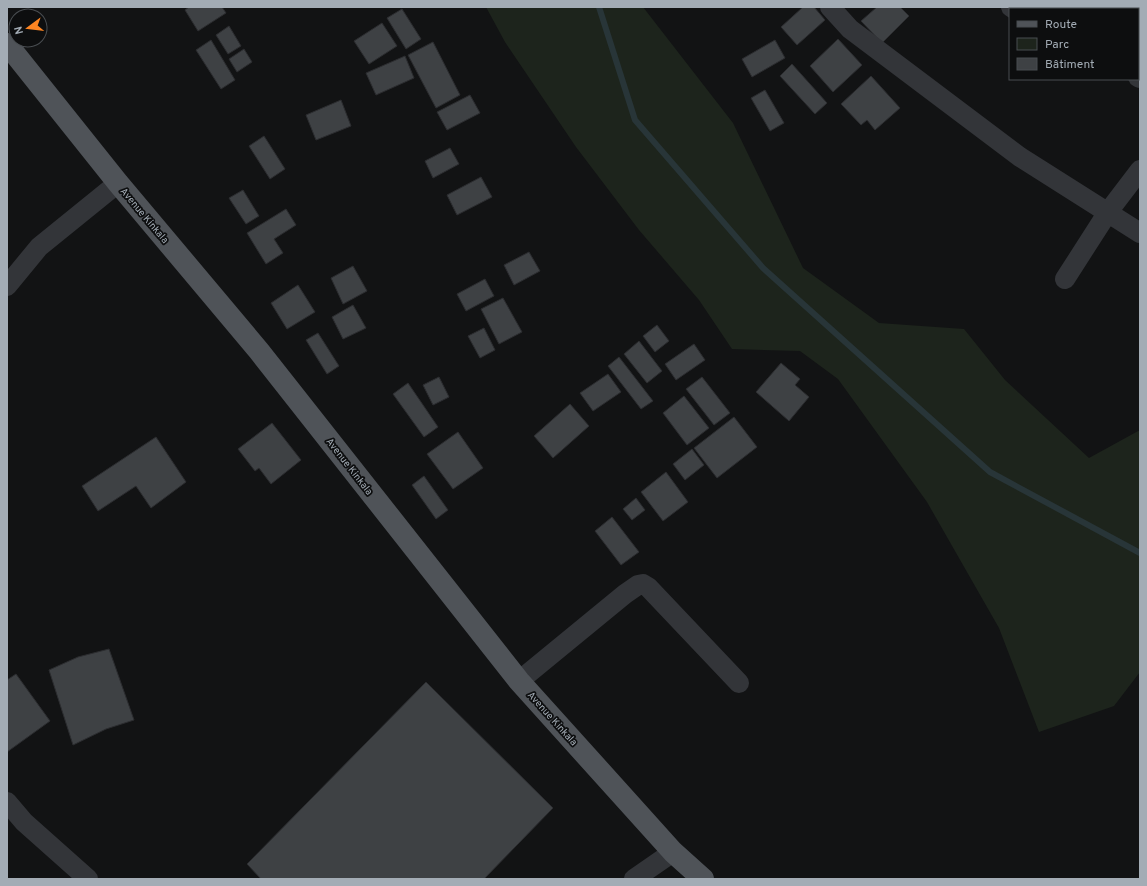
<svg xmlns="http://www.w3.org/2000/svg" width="1147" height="886" font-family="Overpass,sans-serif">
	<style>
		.green { fill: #1d241c }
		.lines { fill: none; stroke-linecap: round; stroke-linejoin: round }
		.stream { stroke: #283538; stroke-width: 6 }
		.building { fill: #3e4144; stroke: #2c2d30 }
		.minor { stroke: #333539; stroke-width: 20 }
		.primary { stroke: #4f5358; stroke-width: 22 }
		.labels { text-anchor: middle; stroke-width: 3.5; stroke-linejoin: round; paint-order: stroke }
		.street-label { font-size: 10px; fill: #a3acb5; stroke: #0d0e0f }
	</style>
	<rect width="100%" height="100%" fill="#121314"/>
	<path class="green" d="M 486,7 L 643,7 L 733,123 L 803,268 L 879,323 L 964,329 L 1005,380 L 1089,458 L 1140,430 L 1140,672 L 1114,706 L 1039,732 L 999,628 L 927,502 L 838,379 L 800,351 L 732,349 L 699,300 L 639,230 L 576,147 L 505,42 Z"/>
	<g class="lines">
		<path class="stream" d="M 599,7 L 635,120 L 763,268 L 990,472 L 1140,553"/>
	</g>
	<path class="building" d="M 189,7 L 222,7 L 226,13 L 198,31 L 185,10 Z
		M 803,7 L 814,7 L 825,20 L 797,45 L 781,27 Z
		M 877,7 L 900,7 L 909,16 L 882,43 L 861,21 Z
		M 402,9 L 421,39 L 406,49 L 387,18 Z
		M 382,23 L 397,46 L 369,64 L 354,41 Z
		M 229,26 L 241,46 L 228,54 L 216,35 Z
		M 838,39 L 862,65 L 833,92 L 810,66 Z
		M 211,40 L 235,80 L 221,89 L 196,50 Z
		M 775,40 L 785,58 L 752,77 L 742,59 Z
		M 433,42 L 460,95 L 436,108 L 408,55 Z
		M 244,49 L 252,62 L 237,72 L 229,59 Z
		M 405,56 L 414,78 L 376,95 L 366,73 Z
		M 792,64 L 827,103 L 815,114 L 780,76 Z
		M 871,76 L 900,108 L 875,130 L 867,120 L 861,125 L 841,104 Z
		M 765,90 L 784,123 L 770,131 L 751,98 Z
		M 470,95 L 480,113 L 447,130 L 437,112 Z
		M 341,100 L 351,126 L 316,140 L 306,115 Z
		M 264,136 L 285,169 L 270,179 L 249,146 Z
		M 450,148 L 459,164 L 433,178 L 425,161 Z
		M 481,177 L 492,197 L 457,215 L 447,195 Z
		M 243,190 L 259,216 L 246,224 L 229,198 Z
		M 286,209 L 296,225 L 274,239 L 283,253 L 266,264 L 247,233 Z
		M 529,252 L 540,271 L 514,285 L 504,265 Z
		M 353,266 L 367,291 L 343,304 L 331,278 Z
		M 485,279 L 494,296 L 466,311 L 457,294 Z
		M 298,285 L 315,312 L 287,329 L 271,303 Z
		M 503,298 L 522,332 L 499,344 L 481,309 Z
		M 353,305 L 366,328 L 343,339 L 332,317 Z
		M 657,325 L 669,341 L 655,352 L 643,336 Z
		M 484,328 L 495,350 L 480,358 L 468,336 Z
		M 318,333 L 339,366 L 327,374 L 306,340 Z
		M 639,341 L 662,371 L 647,383 L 624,354 Z
		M 694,344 L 705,360 L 676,380 L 665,364 Z
		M 619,357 L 653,401 L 641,409 L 608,366 Z
		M 781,363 L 800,379 L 795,385 L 809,397 L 789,421 L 756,392 Z
		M 608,374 L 621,392 L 593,411 L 580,393 Z
		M 439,377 L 449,397 L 433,405 L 423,385 Z
		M 702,377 L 730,413 L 714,425 L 686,389 Z
		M 408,383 L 438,427 L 424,437 L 393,394 Z
		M 684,396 L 709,428 L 687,445 L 663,413 Z
		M 570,404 L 589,426 L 553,458 L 534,436 Z
		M 734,417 L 757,447 L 717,478 L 694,448 Z
		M 272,423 L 301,460 L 271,484 L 259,468 L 255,471 L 238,449 Z
		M 458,432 L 483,468 L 453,489 L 427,454 Z
		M 156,437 L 186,482 L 151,508 L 136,486 L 98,511 L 82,486 Z
		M 692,449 L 704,465 L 685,480 L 673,464 Z
		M 666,472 L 688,502 L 663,521 L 641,492 Z
		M 424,476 L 448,510 L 436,519 L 412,485 Z
		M 636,498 L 645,510 L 632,520 L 623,509 Z
		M 612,517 L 639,552 L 621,565 L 595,531 Z
		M 109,649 L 134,720 L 106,729 L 73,745 L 49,670 L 78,657 Z
		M 16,674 L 50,721 L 7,752 L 7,680 Z
		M 426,682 L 553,808 L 484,879 L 261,879 L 247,864 Z"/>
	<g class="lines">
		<path class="minor" d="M 830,7 L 850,29 L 1020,157 L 1140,233
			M 1011,7 L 1014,9
			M 1138,77 L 1140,78
			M 1065,279 L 1108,212 L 1140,170
			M 7,286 L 39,247 L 118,183
			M 519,681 L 625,594 L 638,585 L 643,584 L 648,587 L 739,683
			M 7,802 L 24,822 L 88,879
			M 634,879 L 673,852"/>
		<path class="primary" d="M 7,44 L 118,183 L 259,351 L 519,681 L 673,852 L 703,879"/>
	</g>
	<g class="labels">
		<g class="street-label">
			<text transform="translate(145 215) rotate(50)" y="4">Avenue Kinkala</text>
			<text transform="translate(350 466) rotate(52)" y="4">Avenue Kinkala</text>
			<text transform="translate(553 718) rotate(48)" y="4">Avenue Kinkala</text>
		</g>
	</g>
	<rect width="1147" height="886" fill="none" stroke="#a3acb5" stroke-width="16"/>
	<rect x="1009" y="8" width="130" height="72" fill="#0d0e0f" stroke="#494d51"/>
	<rect x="1017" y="21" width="20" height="6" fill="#4f5358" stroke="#494d51"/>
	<text x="1045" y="28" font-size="12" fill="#a3acb5">Route</text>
	<rect x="1017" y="38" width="20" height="12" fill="#1d241c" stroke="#494d51"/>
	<text x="1045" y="48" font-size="12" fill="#a3acb5">Parc</text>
	<rect x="1017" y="58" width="20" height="12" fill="#3e4144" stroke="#494d51"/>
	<text x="1045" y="68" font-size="12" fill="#a3acb5">Bâtiment</text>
	<g transform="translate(28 28) rotate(255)"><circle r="19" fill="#0d0e0f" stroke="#494d51"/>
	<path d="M0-3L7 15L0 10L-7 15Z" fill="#fd8522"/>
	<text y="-6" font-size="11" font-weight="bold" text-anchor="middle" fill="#a3acb5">N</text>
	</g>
</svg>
